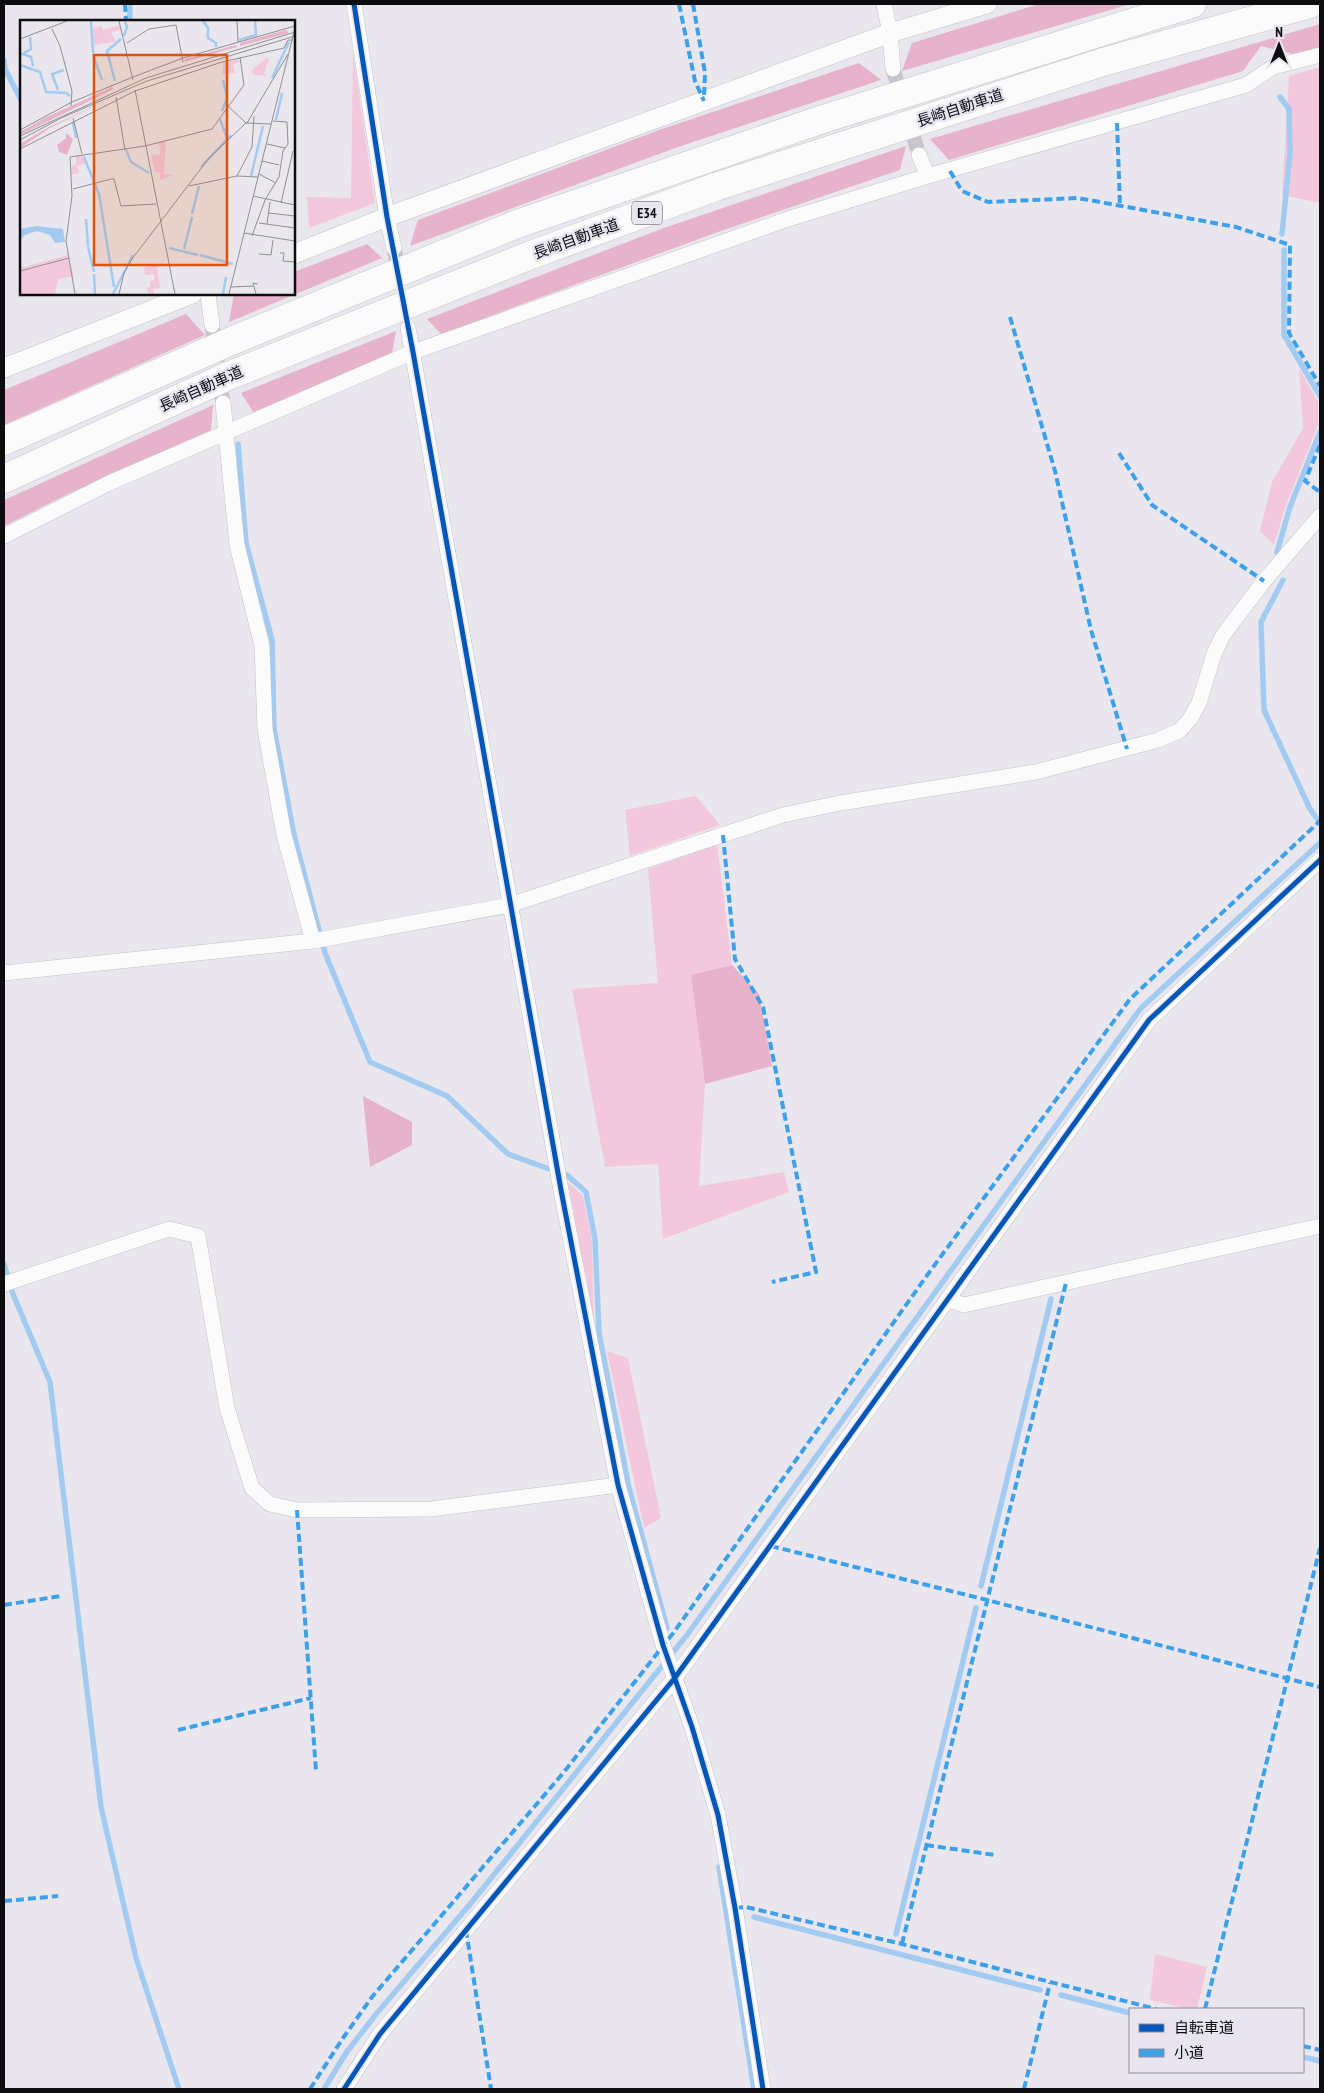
<svg xmlns="http://www.w3.org/2000/svg" width="1324" height="2093" font-family="'PT Sans Narrow','Noto Sans JP',sans-serif">
	<style>
		.green { fill: #f3c8dc }
		.forest { fill: #e6b3cb }
		.lines { fill: none; stroke-linecap: round; stroke-linejoin: round }
		.stream { stroke: #a3cbf1; stroke-width: 5.5 }
		.minor-tunnel { stroke: #c8c6cc; stroke-width: 15; stroke-dasharray: 15 8; stroke-linecap: butt }
		.minor-casing { stroke: #c3c2c6; stroke-width: 16 }
		.tertiary-casing { stroke: #c3c2c6; stroke-width: 20 }
		.motorway-casing { stroke: #c3c2c6; stroke-width: 29 }
		.minor { stroke: #fcfbfc; stroke-width: 15 }
		.tertiary { stroke: #fcfbfc; stroke-width: 19 }
		.motorway { stroke: #fcfbfc; stroke-width: 28 }
		.quiet { stroke: #3ca1ea; stroke-width: 4; stroke-dasharray: 8 4; stroke-linecap: butt }
		.cycleway-casing { stroke: #e8e4f0; stroke-width: 8 }
		.cycleway { stroke: #0057b8; stroke-width: 5 }
		.labels { text-anchor: middle; stroke-width: 5; stroke-linejoin: round; paint-order: stroke }
		.shield { fill: #e8e4f0; stroke: #4f4d52; stroke-width: 1 }
		.shield-label { font-size: 14px; font-weight: bold; fill: #0d0c0f }
		.street-label { font-size: 15px; fill: #0d0c0f; stroke: #e8e4f0 }
		.inset-river { fill: none; stroke: #a3cbf1; stroke-width: 2.5 }
		.inset-road { fill: none; stroke: #918f94; stroke-width: 1 }
		.view { fill: #dd550c; fill-opacity: 0.15; stroke: #dd550c; stroke-width: 2.5 }
		.inset-edge { fill: none; stroke: #0d0c0f; stroke-width: 2.5 }
	</style>
	<rect width="100%" height="100%" fill="#e9e7ed"/>
	<path class="green" d="M 353,53 L 375,203 L 309,228 L 307,197 L 351,198 Z
		M 1320,67 L 1320,203 L 1282,195 L 1289,76 Z
		M 1299,368 L 1318,402 L 1318,425 L 1285,508 L 1274,545 L 1260,531 L 1272,482 L 1303,428 Z
		M 696,796 L 720,825 L 630,856 L 625,810 Z
		M 717,844 L 732,965 L 691,975 L 705,1084 L 699,1186 L 784,1172 L 789,1192 L 663,1239 L 658,1164 L 605,1167 L 572,989 L 658,983 L 648,869 Z
		M 568,1182 L 583,1196 L 592,1240 L 594,1321 Z
		M 607,1351 L 628,1358 L 661,1518 L 644,1528 Z
		M 1155,1954 L 1207,1967 L 1197,2009 L 1189,2009 L 1150,2000 Z"/>
	<path class="forest" d="M 1039,4 L 1131,4 L 902,71 L 912,43 Z
		M 1320,24 L 1320,47 L 1293,54 L 1261,46 L 1243,71 L 949,160 L 930,139 Z
		M 859,63 L 881,80 L 678,147 L 410,246 L 418,220 L 659,130 Z
		M 906,146 L 900,170 L 718,232 L 441,334 L 427,319 L 661,229 Z
		M 367,244 L 382,258 L 229,322 L 234,294 L 294,294 L 294,272 Z
		M 186,314 L 205,335 L 4,425 L 4,390 Z
		M 396,331 L 392,353 L 254,413 L 241,393 Z
		M 213,405 L 211,430 L 70,493 L 4,526 L 4,500 Z
		M 732,965 L 759,994 L 772,1066 L 705,1084 L 691,975 Z
		M 363,1096 L 412,1122 L 412,1145 L 370,1167 Z"/>
	<g class="lines">
		<path class="stream" d="M 130,4 L 130,21
			M 4,60 L 5,69 L 21,100
			M 1280,97 L 1289,109 L 1290,153 L 1282,234
			M 1284,250 L 1284,335 L 1320,396
			M 238,444 L 246,543 L 272,640 L 274,729 L 294,835 L 325,953 L 370,1062 L 447,1096 L 508,1154 L 552,1170
			M 1277,552 L 1290,507 L 1320,432
			M 1283,580 L 1261,622 L 1264,710 L 1310,809 L 1320,823
			M 567,1175 L 586,1192 L 595,1239 L 599,1333 L 629,1488 L 667,1628
			M 4,1264 L 13,1294 L 50,1382 L 101,1807 L 136,1958 L 179,2089
			M 981,1586 L 1051,1299
			M 719,1867 L 754,2089
			M 754,1917 L 1040,1990
			M 896,1934 L 976,1608
			M 1061,1995 L 1130,2013
			M 1303,2057 L 1320,2061
			M 324,2089 L 346,2053 L 377,2013 L 471,1903 L 687,1635 L 1141,1008 L 1320,843"/>
		<path class="minor-tunnel" d="M 893,69 L 919,155
			M 394,248 L 405,313
			M 212,325 L 223,403"/>
		<defs>
			<path id="minor" d="M 354,4 L 387,217 L 394,248
				M 884,4 L 890,33 L 893,69
				M 919,155 L 928,176
				M 208,294 L 212,325
				M 408,328 L 561,1190 L 618,1485 L 663,1645 L 692,1727 L 718,1815 L 735,1908 L 763,2089
				M 223,403 L 237,545 L 262,646 L 265,729 L 284,835 L 313,941
				M 4,536 L 109,483 L 413,352 L 788,219 L 928,176 L 1246,85 L 1273,67 L 1320,55
				M 4,973 L 313,941 L 510,905 L 783,815 L 840,803 L 1036,772 L 1158,740 L 1179,731 L 1190,719 L 1199,703 L 1214,654 L 1223,635 L 1264,581 L 1320,516
				M 4,1284 L 169,1229 L 198,1236 L 227,1408 L 252,1488 L 270,1504 L 297,1510 L 431,1509 L 618,1485
				M 949,1300 L 964,1305 L 1320,1226
				M 344,2089 L 380,2034 L 674,1679 L 1149,1020 L 1320,860"/>
			<path id="tertiary" d="M 294,254 L 387,217 L 890,33 L 987,4
				M 4,368 L 192,294"/>
			<path id="motorway" d="M 4,441 L 236,339 L 517,224 L 823,119 L 1192,4
				M 4,479 L 228,376 L 531,255 L 718,186 L 1103,62 L 1310,4"/>
		</defs>
		<use href="#minor" class="minor-casing"/>
		<use href="#tertiary" class="tertiary-casing"/>
		<use href="#motorway" class="motorway-casing"/>
		<use href="#minor" class="minor"/>
		<use href="#tertiary" class="tertiary"/>
		<use href="#motorway" class="motorway"/>
		<path class="quiet" d="M 125,4 L 126,21
			M 679,4 L 695,81 L 704,101
			M 693,4 L 705,73 L 704,98
			M 1117,123 L 1120,206
			M 950,171 L 962,191 L 988,202 L 1078,198 L 1236,227 L 1290,245 L 1289,333 L 1320,386
			M 1010,317 L 1055,471 L 1091,630 L 1127,749
			M 1320,445 L 1305,481 L 1320,492
			M 1119,453 L 1152,505 L 1264,581
			M 723,835 L 735,959 L 763,1007 L 816,1272 L 772,1282
			M 297,1510 L 316,1771
			M 771,1546 L 987,1600 L 1320,1687
			M 4,1605 L 61,1596
			M 178,1730 L 311,1698
			M 926,1845 L 995,1855
			M 4,1901 L 58,1896
			M 735,1908 L 746,1907 L 902,1944 L 1156,2009
			M 466,1930 L 491,2089
			M 902,1944 L 1066,1283
			M 1205,2009 L 1320,1548
			M 1303,2046 L 1320,2050
			M 310,2089 L 343,2038 L 372,1997 L 564,1772 L 674,1632 L 928,1274 L 1130,999 L 1320,821
			M 1024,2089 L 1050,1983"/>
		<defs>
			<path id="cycleway" d="M 354,4 L 387,217 L 413,352 L 561,1190 L 618,1485 L 663,1645 L 692,1727 L 718,1815 L 735,1908 L 763,2089
				M 344,2089 L 380,2034 L 674,1679 L 1149,1020 L 1320,860"/>
		</defs>
		<use href="#cycleway" class="cycleway-casing"/>
		<use href="#cycleway" class="cycleway"/>
	</g>
	<g class="labels">
		<rect class="shield" x="632" y="201.5" width="30" height="23" rx="4"/>
		<g class="shield-label">
			<text x="647" y="218">E34</text>
		</g>
		<g class="street-label">
			<text transform="translate(960 108) rotate(-18)" y="5">長崎自動車道</text>
			<text transform="translate(576 239) rotate(-20)" y="5">長崎自動車道</text>
			<text transform="translate(201 389) rotate(-24)" y="5">長崎自動車道</text>
		</g>
	</g>
	<g transform="translate(20 20)">
		<rect width="275" height="275" fill="#e9e7ed"/>
		<path d="M 100,5 L 102,10 L 91,12 L 96,22 L 74,25 L 73,8 L 82,6 L 83,10 ZM 246,38 L 249,39 L 244,53 L 247,56 L 233,55 L 232,50 ZM 219,39 L 220,42 L 213,44 L 215,53 L 202,55 L 203,43 ZM 146,120 L 144,154 L 153,155 L 140,160 L 140,152 L 135,152 L 131,135 L 140,134 L 139,122 ZM 63,135 L 68,143 L 57,146 L 59,153 L 51,155 L 50,147 L 56,144 L 56,136 ZM 48,235 L 54,256 L 38,259 L 35,274 L 0,274 L 0,248 ZM 137,245 L 140,268 L 134,269 L 134,274 L 128,274 L 127,268 L 130,267 L 130,261 L 134,260 L 134,254 L 125,255 L 124,247 Z" fill="#f3c8dc"/>
		<path d="M 266,10 L 269,13 L 220,26 L 220,23 ZM 216,25 L 217,27 L 164,42 L 165,39 ZM 92,67 L 94,69 L 0,115 L 0,112 L 25,98 ZM 95,76 L 30,108 L 0,128 L 0,124 L 27,108 ZM 46,113 L 53,119 L 47,135 L 39,132 L 37,125 L 46,118 Z" fill="#e6b3cb"/>
		<path d="M 16,206 L 43,209 L 45,222 L 35,223 L 30,215 L 17,211 L 5,215 L 0,220 L 0,209 Z" fill="#a3cbf1"/>
		<path class="inset-river" d="M 71,1 L 73,33M 183,1 L 188,8 L 188,18 L 196,23 L 196,27M 104,16 L 107,7 L 105,1M 219,20 L 236,15 L 235,1M 0,33 L 11,37 L 13,46M 4,33 L 11,29 L 10,17M 73,35 L 82,60M 0,45 L 20,52 L 26,72 L 46,73 L 50,76M 252,58 L 269,22M 95,61 L 87,31 L 101,19M 38,70 L 32,54 L 44,50M 202,91 L 207,78 L 203,60M 200,99 L 207,118M 256,100 L 262,73M 53,102 L 56,118M 106,130 L 111,142 L 129,153M 64,137 L 79,174 L 94,267M 181,147 L 211,115M 231,156 L 243,106M 172,194 L 179,166M 66,199 L 68,226M 68,227 L 74,252M 149,228 L 178,235M 164,229 L 172,197M 180,235 L 213,244M 74,254 L 75,274M 93,274 L 113,235M 203,274 L 206,257"/>
		<path class="inset-road" d="M 99,1 L 113,60M 217,1 L 218,22M 32,9 L 40,26 L 52,71 L 51,86M 0,19 L 47,1M 107,23 L 129,9 L 156,5 L 163,42M 115,70 L 155,274M 96,77 L 105,130M 208,86 L 226,103 L 251,104M 53,98 L 62,134M 227,103 L 268,34M 0,110 L 52,82 L 113,57 L 163,38 L 275,6M 0,116 L 126,58 L 275,12M 0,120 L 41,98 L 127,61 L 275,16M 247,124 L 265,128M 0,129 L 115,71 L 202,42 L 264,28 L 268,20 L 273,20M 242,141 L 259,145M 239,154 L 256,163M 217,156 L 232,127 L 234,96M 169,166 L 217,156 L 238,157M 53,169 L 91,159 L 94,159 L 101,186 L 136,184M 233,176 L 275,185M 261,183 L 273,131M 248,193 L 275,196M 239,203 L 275,208M 247,204 L 250,182M 275,209 L 275,247M 224,213 L 275,221M 232,216 L 245,180 L 259,157 L 263,131 L 268,124 L 267,102 L 253,101M 260,233 L 264,233 L 263,241 L 275,242M 239,234 L 251,235 L 253,220M 0,251 L 49,238M 211,267 L 233,266M 55,274 L 46,221 L 52,176 L 50,137 L 125,126 L 192,109 L 224,65 L 220,37M 99,274 L 104,253 L 112,239 L 189,138 L 226,103M 209,274 L 275,8M 236,274 L 233,263 L 238,264"/>
		<path class="view" d="M 74,35 L 207,35 L 207,245 L 74,245 Z"/>
		<rect width="275" height="275" class="inset-edge"/>
	</g>
	<rect width="1324" height="2093" fill="none" stroke="#0d0c0f" stroke-width="10"/>
	<rect x="1129" y="2008" width="175" height="65" fill="#e8e4f0" stroke="#908e96"/>
	<rect x="1139" y="2024" width="25" height="8" fill="#0057b8" stroke="#908e96"/>
	<text x="1174" y="2033" font-size="15" fill="#0d0c0f">自転車道</text>
	<rect x="1139" y="2049" width="25" height="8" fill="#3ca1ea" stroke="#908e96"/>
	<text x="1174" y="2058" font-size="15" fill="#0d0c0f">小道</text>
	<g transform="translate(1279 45)" stroke="#e8e4f0" stroke-width="4" paint-order="stroke">
	<path d="M0-4L9 19L0 12L-9 19Z" fill="#0d0c0f"/>
	<text y="-8" font-size="14" font-weight="bold" text-anchor="middle" fill="#0d0c0f">N</text>
	</g>
</svg>
